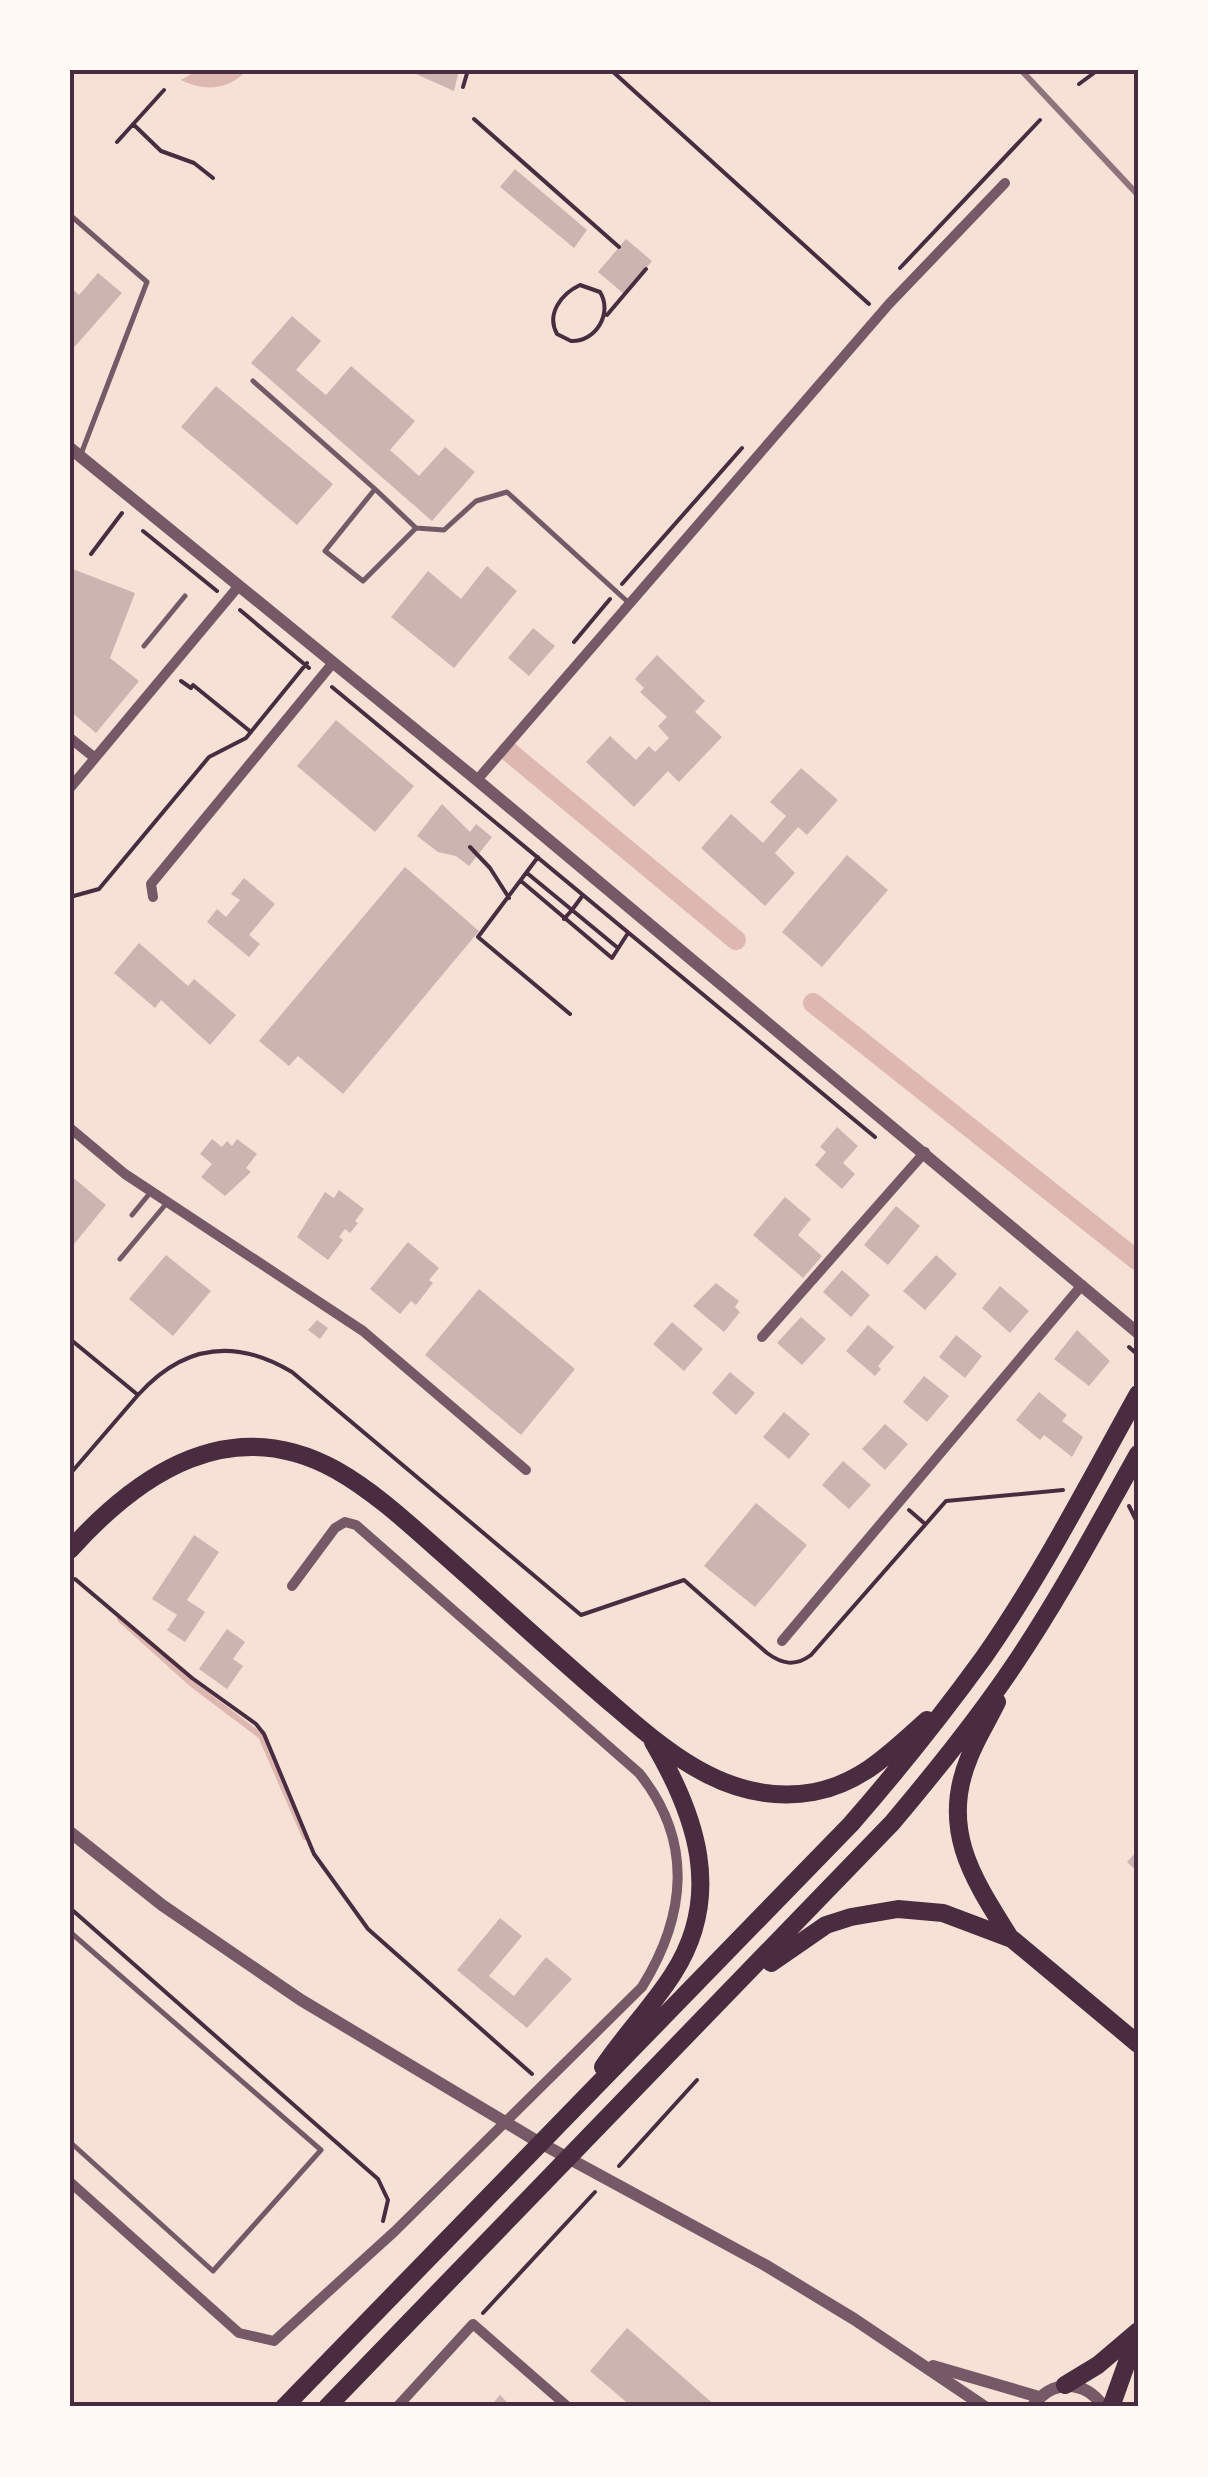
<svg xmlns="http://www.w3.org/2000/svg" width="1208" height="2477" font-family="'Work Sans',sans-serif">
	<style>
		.water { fill: #dcb8b0 }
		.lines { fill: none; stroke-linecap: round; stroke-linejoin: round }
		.stream { stroke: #dcb8b0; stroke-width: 6 }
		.canal { stroke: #dcb8b0; stroke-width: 20 }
		.building { fill: #ccb4b1 }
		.path { stroke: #4a2c40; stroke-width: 4 }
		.service { stroke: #755966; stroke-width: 5 }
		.minor { stroke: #755966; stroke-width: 10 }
		.tertiary { stroke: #755966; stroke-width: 12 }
		.trunk { stroke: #4a2c40; stroke-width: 18 }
		.rail { stroke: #8f747c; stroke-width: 6 }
		.neatline { fill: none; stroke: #4a2c40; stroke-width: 4 }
	</style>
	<rect width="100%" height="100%" fill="#f7e1d7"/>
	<path class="water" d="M 198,70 L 247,70 C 229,90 205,92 181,80 Z"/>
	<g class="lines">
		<path class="stream" d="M 120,1619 L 192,1684 L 261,1736 L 305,1837"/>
		<path class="canal" d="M 508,751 L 736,940
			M 813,1003 L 1138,1261"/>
	</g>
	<path class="building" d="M 417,70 L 459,70 L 454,91 L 416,74 Z
		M 515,169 L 587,230 L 574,248 L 500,187 Z
		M 626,239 L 652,261 L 624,294 L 598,272 Z
		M 98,273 L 122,293 L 70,352 L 70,287 L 79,295 Z
		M 292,316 L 321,341 L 296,370 L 326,395 L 351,366 L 415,421 L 390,450 L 419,476 L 445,447 L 475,472 L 432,521 L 251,363 Z
		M 216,386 L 333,484 L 297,525 L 181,427 Z
		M 487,566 L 517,591 L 454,668 L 391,617 L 428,571 L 461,599 Z
		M 70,568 L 135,593 L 110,658 L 139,681 L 96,733 L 70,711 Z
		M 533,628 L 555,646 L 529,676 L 508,658 Z
		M 657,655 L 705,701 L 695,712 L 722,737 L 679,782 L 668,771 L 634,807 L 586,762 L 610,736 L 636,760 L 649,746 L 655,752 L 669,738 L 658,726 L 667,717 L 640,692 L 644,688 L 635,679 Z
		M 336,720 L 414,786 L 375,832 L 297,766 Z
		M 801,768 L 838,800 L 807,835 L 798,827 L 775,853 L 795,873 L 765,906 L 701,848 L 731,814 L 763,843 L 786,816 L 770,802 Z
		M 442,804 L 470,832 L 476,824 L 492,837 L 469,866 L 456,856 L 438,852 L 417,836 Z
		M 847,855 L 888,890 L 822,967 L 782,932 Z
		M 405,867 L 479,931 L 343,1094 L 298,1056 L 289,1066 L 259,1041 Z
		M 244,878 L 275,904 L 249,935 L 260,944 L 249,957 L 207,922 L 217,909 L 226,917 L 240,900 L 231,894 Z
		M 139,943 L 188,986 L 194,979 L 236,1015 L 210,1045 L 161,1000 L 155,1008 L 114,973 Z
		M 837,1127 L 858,1146 L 843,1163 L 855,1174 L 842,1189 L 815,1165 L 826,1152 L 820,1147 Z
		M 212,1139 L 222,1147 L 227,1141 L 232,1146 L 237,1139 L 257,1154 L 246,1168 L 251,1172 L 225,1196 L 201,1177 L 212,1164 L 200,1154 Z
		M 70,1175 L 106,1205 L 70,1249 Z
		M 339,1190 L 364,1209 L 355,1221 L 358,1223 L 350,1233 L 345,1229 L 339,1237 L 343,1240 L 328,1260 L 297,1237 L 325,1192 L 334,1198 Z
		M 785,1197 L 811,1219 L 798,1235 L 822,1256 L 803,1278 L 753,1235 Z
		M 896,1206 L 920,1226 L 888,1265 L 864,1245 Z
		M 408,1242 L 439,1268 L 429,1280 L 433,1283 L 416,1305 L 411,1301 L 400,1314 L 370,1289 Z
		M 166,1255 L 211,1291 L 173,1336 L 129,1299 Z
		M 936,1255 L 957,1274 L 925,1310 L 903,1291 Z
		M 842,1270 L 870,1295 L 851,1317 L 823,1292 Z
		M 716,1283 L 739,1301 L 735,1307 L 740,1312 L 724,1332 L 693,1306 Z
		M 1000,1286 L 1029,1311 L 1010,1333 L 982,1308 Z
		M 479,1289 L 575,1369 L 521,1435 L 425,1355 Z
		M 801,1317 L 826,1339 L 802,1365 L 777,1343 Z
		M 317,1320 L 328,1328 L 320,1339 L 308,1330 Z
		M 672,1322 L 703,1349 L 684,1371 L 653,1344 Z
		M 868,1325 L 894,1347 L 878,1366 L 881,1369 L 875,1376 L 846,1351 Z
		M 1077,1330 L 1110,1361 L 1089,1386 L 1054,1359 Z
		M 956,1335 L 982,1356 L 965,1378 L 939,1357 Z
		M 730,1372 L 755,1393 L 736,1415 L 712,1393 Z
		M 924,1376 L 949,1396 L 927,1422 L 903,1402 Z
		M 1039,1392 L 1067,1415 L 1062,1421 L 1083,1437 L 1072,1457 L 1044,1435 L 1040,1440 L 1016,1420 Z
		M 784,1412 L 810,1434 L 789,1459 L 763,1437 Z
		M 885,1424 L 908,1444 L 885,1470 L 862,1449 Z
		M 843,1461 L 871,1485 L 849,1509 L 822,1485 Z
		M 756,1503 L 807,1545 L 755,1607 L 704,1566 Z
		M 194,1535 L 219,1552 L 187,1600 L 205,1612 L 185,1642 L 167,1630 L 177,1615 L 152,1599 Z
		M 227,1629 L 245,1642 L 233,1659 L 243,1666 L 227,1689 L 199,1669 Z
		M 1138,1850 L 1138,1872 L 1127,1862 Z
		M 500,1918 L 522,1936 L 489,1976 L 514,1996 L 546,1957 L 572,1979 L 527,2028 L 457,1970 Z
		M 627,2328 L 717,2407 L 632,2407 L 590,2371 Z
		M 500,2395 L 512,2407 L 490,2407 Z"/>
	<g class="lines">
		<path class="path" d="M 611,70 L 869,304
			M 1079,84 L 1098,70
			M 463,87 L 468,70
			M 474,119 L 619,247
			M 133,124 L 161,151 L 194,163 L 213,178
			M 117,142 L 164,90
			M 900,268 L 1040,120
			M 580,285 L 600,292 C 613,313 596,342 571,341 L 557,334 C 546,314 561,294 580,285 Z
			M 607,315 L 646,269
			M 143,531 L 217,591
			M 91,554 L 122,513
			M 622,584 L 742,448
			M 240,610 L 309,668
			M 574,642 L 610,599
			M 181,681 L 191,688 L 193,685 L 251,732
			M 332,687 L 875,1137
			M 470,847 L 490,868 L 509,898
			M 538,857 L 478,937 L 570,1014
			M 527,873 L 572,910 L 564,919
			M 521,881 L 612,958 L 628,933
			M 583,895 L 572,910 L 618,948
			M 70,897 L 99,889 L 209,757 L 246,738 L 307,663
			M 70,1339 L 138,1395 C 183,1345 235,1338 292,1372 L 581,1615 L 684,1580 L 767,1653 C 782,1664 795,1667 811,1655 L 946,1501 L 1063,1490
			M 1129,1347 L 1138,1355
			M 70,1474 L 138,1395
			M 1129,1506 L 1138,1524
			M 909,1510 L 924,1523
			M 75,1579 L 192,1678 L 256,1724 L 264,1734 L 314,1854 L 368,1929 L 532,2074
			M 70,1908 L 378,2179 L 388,2200 L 383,2221
			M 619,2166 L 697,2080
			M 483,2313 L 595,2192"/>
		<path class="service" d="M 70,215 L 147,282 L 81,454
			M 253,381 L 375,489
			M 416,528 L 375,489 L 325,551 L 363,581 L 416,528 L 444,530 L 476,501 L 507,492 L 629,603
			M 144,646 L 185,596
			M 132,1215 L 150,1193
			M 120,1259 L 166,1204
			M 70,1932 L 321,2150 L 213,2271 L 70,2142"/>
		<path class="minor" d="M 70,738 L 95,758
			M 477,780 L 889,304 L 1005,183
			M 70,788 L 237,588
			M 153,897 L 151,884 L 332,664
			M 70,1128 L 125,1174 L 363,1331 L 526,1470
			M 762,1337 L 925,1152
			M 782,1641 L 1082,1285
			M 70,2182 L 239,2333 L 274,2341 L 394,2232 L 642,1987 C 686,1916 694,1841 639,1773 L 356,1525 L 345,1522 L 335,1528 L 292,1586
			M 397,2407 L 473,2324 L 568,2407"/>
		<path class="tertiary" d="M 70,448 L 477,780 L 1138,1333
			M 70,1832 L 162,1905 L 301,2000 L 535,2140 L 765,2265 L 854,2319 L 985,2407
			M 933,2366 L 1039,2397
			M 1032,2407 C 1052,2379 1084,2379 1104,2407"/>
		<path class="trunk" d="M 70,1550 C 140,1472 231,1412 336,1470 C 375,1492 409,1524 443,1554 C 502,1606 559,1659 619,1710 C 675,1759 735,1806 814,1792 C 862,1783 892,1751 927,1720
			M 997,1702 C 988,1721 976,1739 969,1758 C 939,1830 974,1880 1011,1939
			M 771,1963 L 826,1925 L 851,1917 L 898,1909 L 943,1913 L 1012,1939 L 1138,2044
			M 603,2067 C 625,2034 652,2007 673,1974 C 724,1895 696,1815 653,1742
			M 1065,2385 L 1098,2365 L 1138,2331
			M 284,2407 L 851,1824 C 898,1770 942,1715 984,1657 C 1042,1574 1089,1482 1138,1394
			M 327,2407 L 892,1823 C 935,1772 977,1720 1014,1665 C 1060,1597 1098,1525 1138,1454
			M 1111,2407 L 1136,2337"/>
		<path class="rail" d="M 1021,70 L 1138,195"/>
	</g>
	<rect width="1208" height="2477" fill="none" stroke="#fffaf5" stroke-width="145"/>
	<rect x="72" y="72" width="1064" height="2332" class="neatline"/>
</svg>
